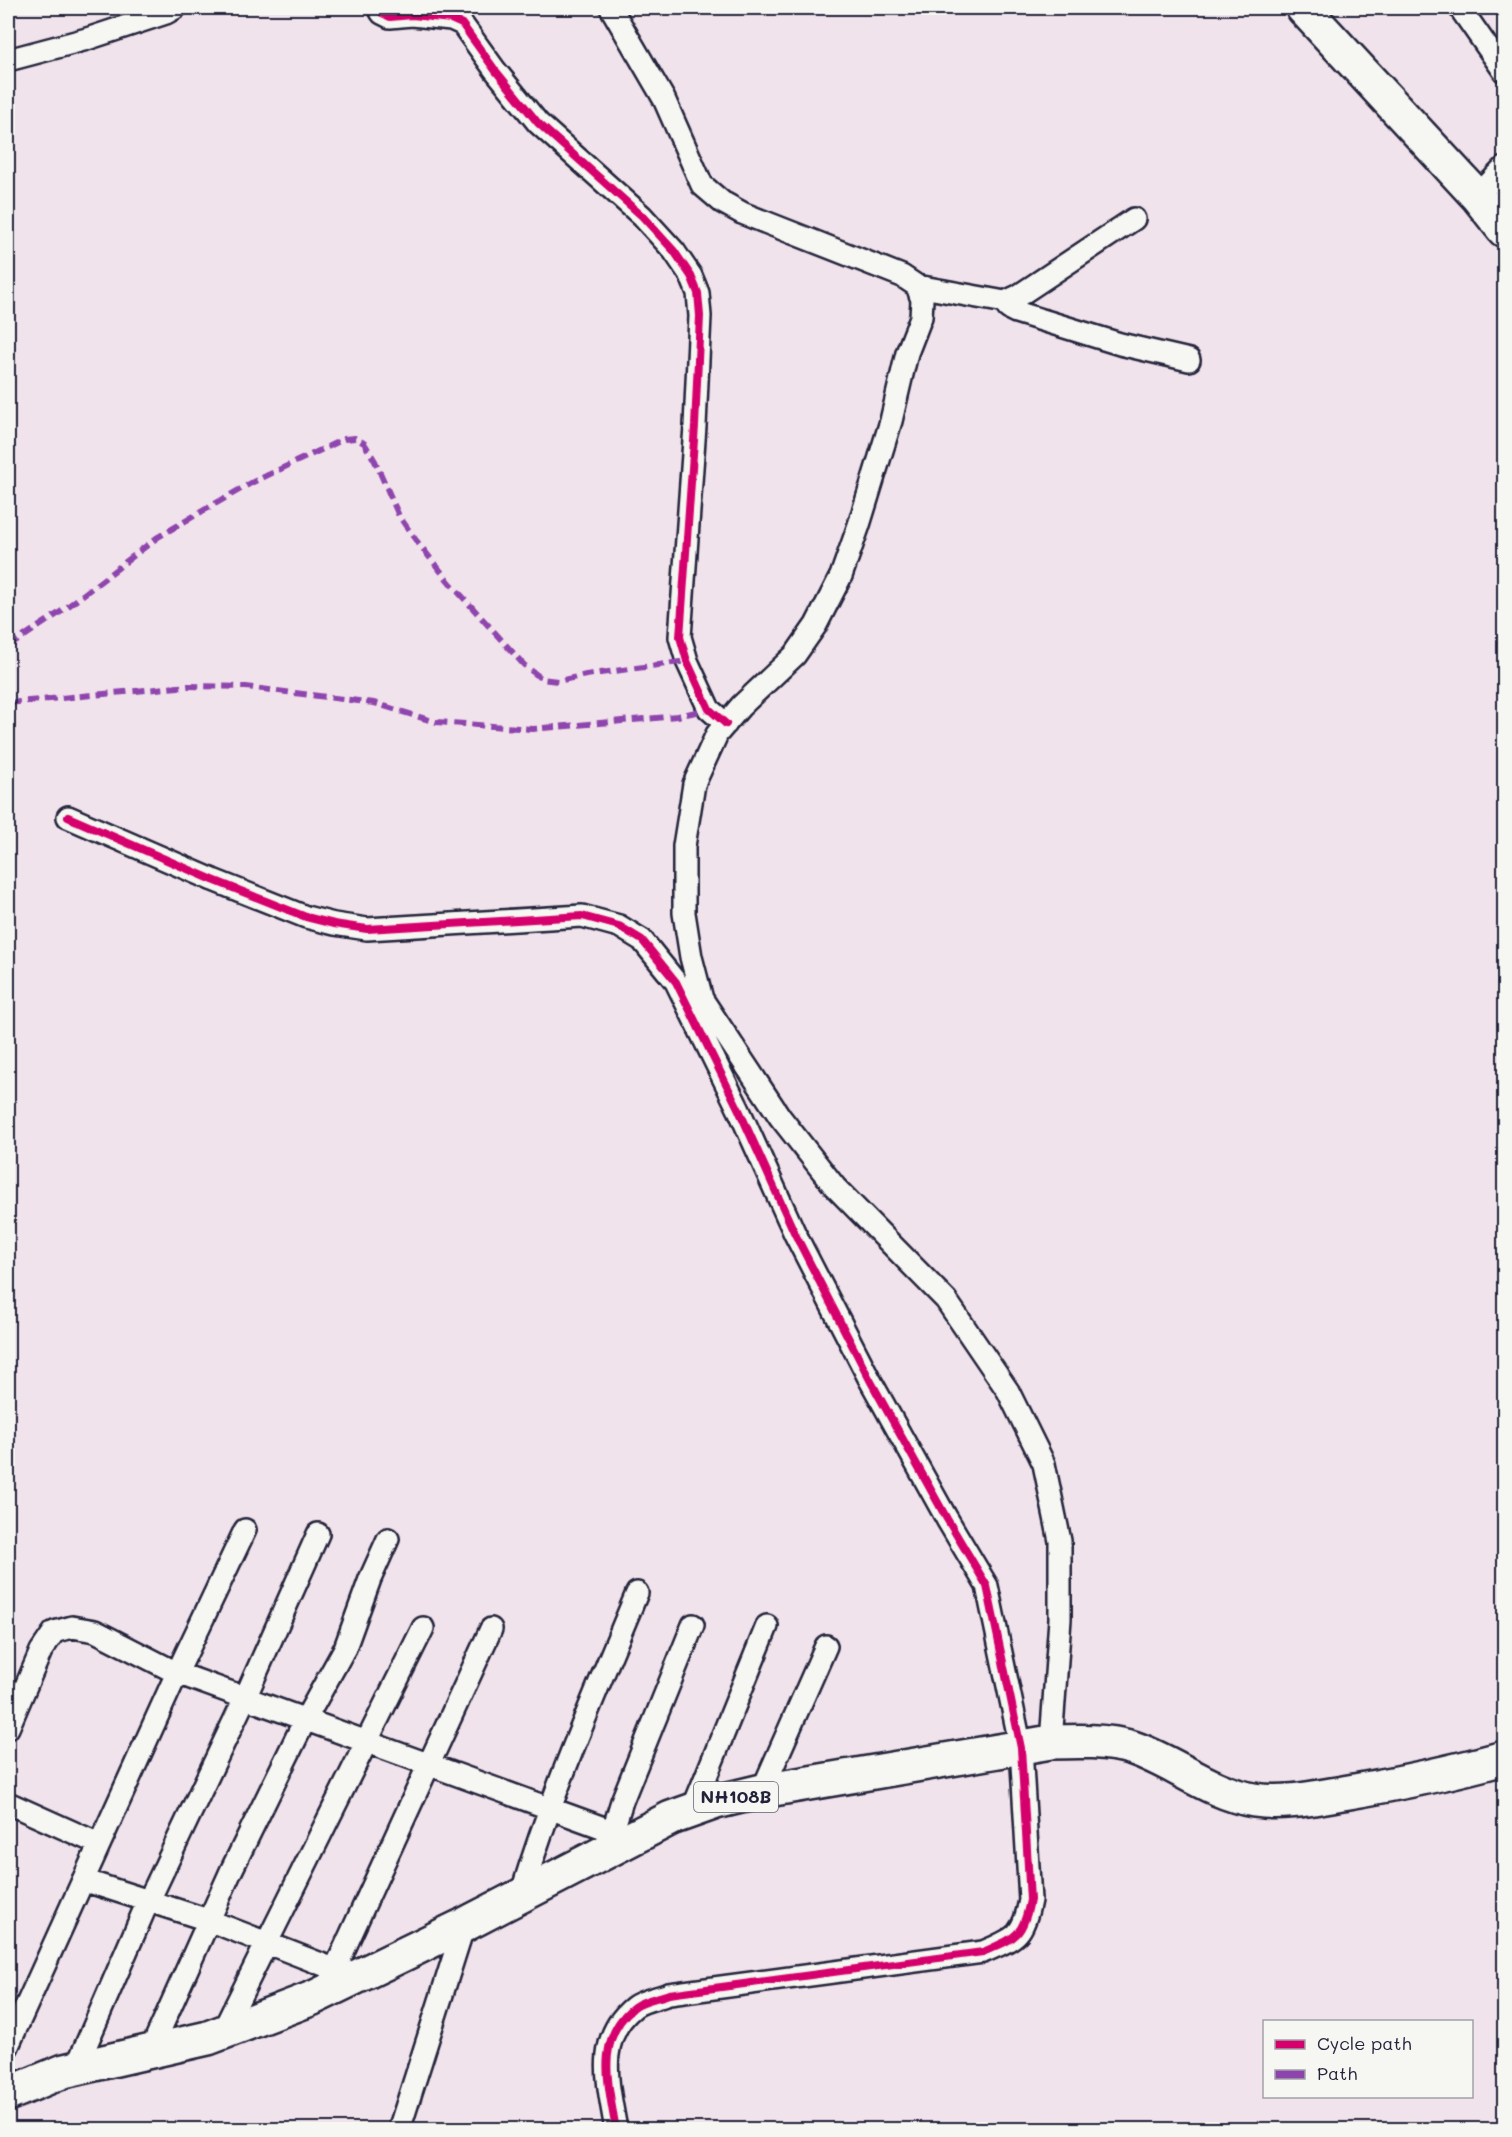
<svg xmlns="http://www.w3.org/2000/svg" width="1512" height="2137" font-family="Mali,sans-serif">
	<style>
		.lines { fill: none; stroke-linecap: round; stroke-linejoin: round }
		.street-casing { stroke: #22223b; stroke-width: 26 }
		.primary-casing { stroke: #22223b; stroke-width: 38 }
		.highway-casing { stroke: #22223b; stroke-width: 38 }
		.street { stroke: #f6f6f2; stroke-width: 21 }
		.primary { stroke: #f6f6f2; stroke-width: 33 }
		.highway { stroke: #f6f6f2; stroke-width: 33 }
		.quiet { stroke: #8e44ad; stroke-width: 6; stroke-dasharray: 12 6; stroke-linecap: butt }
		.cycleway-casing { stroke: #f6f6f2; stroke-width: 11 }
		.cycleway { stroke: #d6006c; stroke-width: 8 }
		.labels { text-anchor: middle; stroke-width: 4.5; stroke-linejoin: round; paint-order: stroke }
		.shield { fill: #f6f6f2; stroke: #626272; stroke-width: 1.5 }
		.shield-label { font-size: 18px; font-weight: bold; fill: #22223b }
	</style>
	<rect width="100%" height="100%" fill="#f1e3eb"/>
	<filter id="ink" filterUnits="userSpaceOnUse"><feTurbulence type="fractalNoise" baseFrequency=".0167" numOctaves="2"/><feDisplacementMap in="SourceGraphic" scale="12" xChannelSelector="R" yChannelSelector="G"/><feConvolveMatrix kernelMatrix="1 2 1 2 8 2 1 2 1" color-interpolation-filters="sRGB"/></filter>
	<g filter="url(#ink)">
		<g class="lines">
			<defs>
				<path id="street" d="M 379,8 L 382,13 L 390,17 L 412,15 L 432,17 L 451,19 L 462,24 L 495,70 L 538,123 L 642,216 L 674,251 L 691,276 L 698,293 L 700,316 L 695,426 L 680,637 L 687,661 L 709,709 L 726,724
					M 611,8 L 664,99 L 702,185 L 722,202 L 742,213 L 902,276 L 917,286 L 922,300 L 921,317 L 907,353 L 891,421 L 859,525 L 841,576 L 816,625 L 795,655 L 741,706 L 717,734 L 694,784 L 684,846 L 684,913 L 691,957 L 702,999 L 780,1117 L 835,1187 L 946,1300 L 1008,1391 L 1044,1464 L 1060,1541 L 1060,1619 L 1051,1742
					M 1460,8 L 1504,71
					M 8,60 L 87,39 L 166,13 L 175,8
					M 1477,196 L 1504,168
					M 917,286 L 1005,302 L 1018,296 L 1134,219
					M 1005,302 L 1008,308 L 1016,312 L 1120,344 L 1189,360
					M 68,817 L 213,880 L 306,917 L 334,924 L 367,929 L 582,916 L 619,926 L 642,940 L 676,982 L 739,1110 L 795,1234 L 870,1380 L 947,1519 L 987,1586 L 1021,1748 L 1030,1900 C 1023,1937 1015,1938 983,1952 L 669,1994 C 659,1998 643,2000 634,2007 C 594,2039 609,2086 616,2130
					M 8,1728 L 41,1651 L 54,1632 L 72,1627 L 95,1631 L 177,1673 L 612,1831
					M 762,1791 L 826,1646
					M 8,1803 L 99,1844
					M 692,1811 L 767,1626
					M 609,1843 L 622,1801 L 693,1625
					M 83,1880 L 208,1920 L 334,1969
					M 521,1895 C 553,1790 595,1694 637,1593
					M 324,1993 L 491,1629
					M 222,2033 L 423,1628
					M 8,2046 L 177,1673 L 245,1530
					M 150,2052 L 231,1871 L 305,1720 L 345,1648 L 370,1579 L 388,1539
					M 76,2068 L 143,1913 L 245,1698 L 318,1534
					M 399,2130 L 464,1925"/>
				<path id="primary" d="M 1303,8 L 1477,196 L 1504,230"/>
				<path id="highway" d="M 8,2094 L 64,2071 L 208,2038 L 313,1998 L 464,1925 L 671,1818 L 716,1802 L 762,1791 L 1051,1742 C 1079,1741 1106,1740 1133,1748 C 1174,1762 1210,1793 1254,1800 C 1285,1805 1318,1797 1349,1792 C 1401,1783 1453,1772 1504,1758"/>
			</defs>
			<use href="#street" class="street-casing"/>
			<use href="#primary" class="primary-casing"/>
			<use href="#highway" class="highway-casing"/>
			<use href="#street" class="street"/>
			<use href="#primary" class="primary"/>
			<use href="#highway" class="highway"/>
			<path class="quiet" d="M 8,647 L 62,611 L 158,537 L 251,483 L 344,439 L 355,438 L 364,443 L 375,461 L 399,516 L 415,539 L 451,584 L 524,665 L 542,679 L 558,681 L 586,675 L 687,661
				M 8,703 L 188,686 L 246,687 L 374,703 L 436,722 L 533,729 L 678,716 L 709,709"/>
			<defs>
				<path id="cycleway" d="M 379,8 L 382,13 L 390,17 L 412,15 L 432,17 L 451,19 L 462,24 L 495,70 L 538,123 L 642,216 L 674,251 L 691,276 L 698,293 L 700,316 L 695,426 L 680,637 L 687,661 L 709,709 L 726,724
					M 68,817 L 213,880 L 306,917 L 334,924 L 367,929 L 582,916 L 619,926 L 642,940 L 676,982 L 739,1110 L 795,1234 L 870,1380 L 947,1519 L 987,1586 L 1021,1748 L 1030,1900 C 1023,1937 1015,1938 983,1952 L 669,1994 C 659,1998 643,2000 634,2007 C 594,2039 609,2086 616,2130"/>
			</defs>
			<use href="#cycleway" class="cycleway-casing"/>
			<use href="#cycleway" class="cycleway"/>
		</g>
	</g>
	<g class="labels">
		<rect class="shield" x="694" y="1782" width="84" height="30" rx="4.5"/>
		<g class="shield-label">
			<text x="736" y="1803">NH108B</text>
		</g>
	</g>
	<rect width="1512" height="2137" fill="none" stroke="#f6f6f2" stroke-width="30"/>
	<rect x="15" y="15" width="1482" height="2107" fill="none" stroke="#22223b" stroke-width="2" filter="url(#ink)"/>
	<rect x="1263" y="2020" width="210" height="78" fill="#f6f6f2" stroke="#a1a1a9" stroke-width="1.5"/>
	<rect x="1275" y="2040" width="30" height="9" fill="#d6006c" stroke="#a1a1a9" stroke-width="1.5"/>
	<text x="1317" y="2050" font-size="18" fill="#22223b">Cycle path</text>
	<rect x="1275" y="2070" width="30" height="9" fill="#8e44ad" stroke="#a1a1a9" stroke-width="1.5"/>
	<text x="1317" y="2080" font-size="18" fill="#22223b">Path</text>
</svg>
